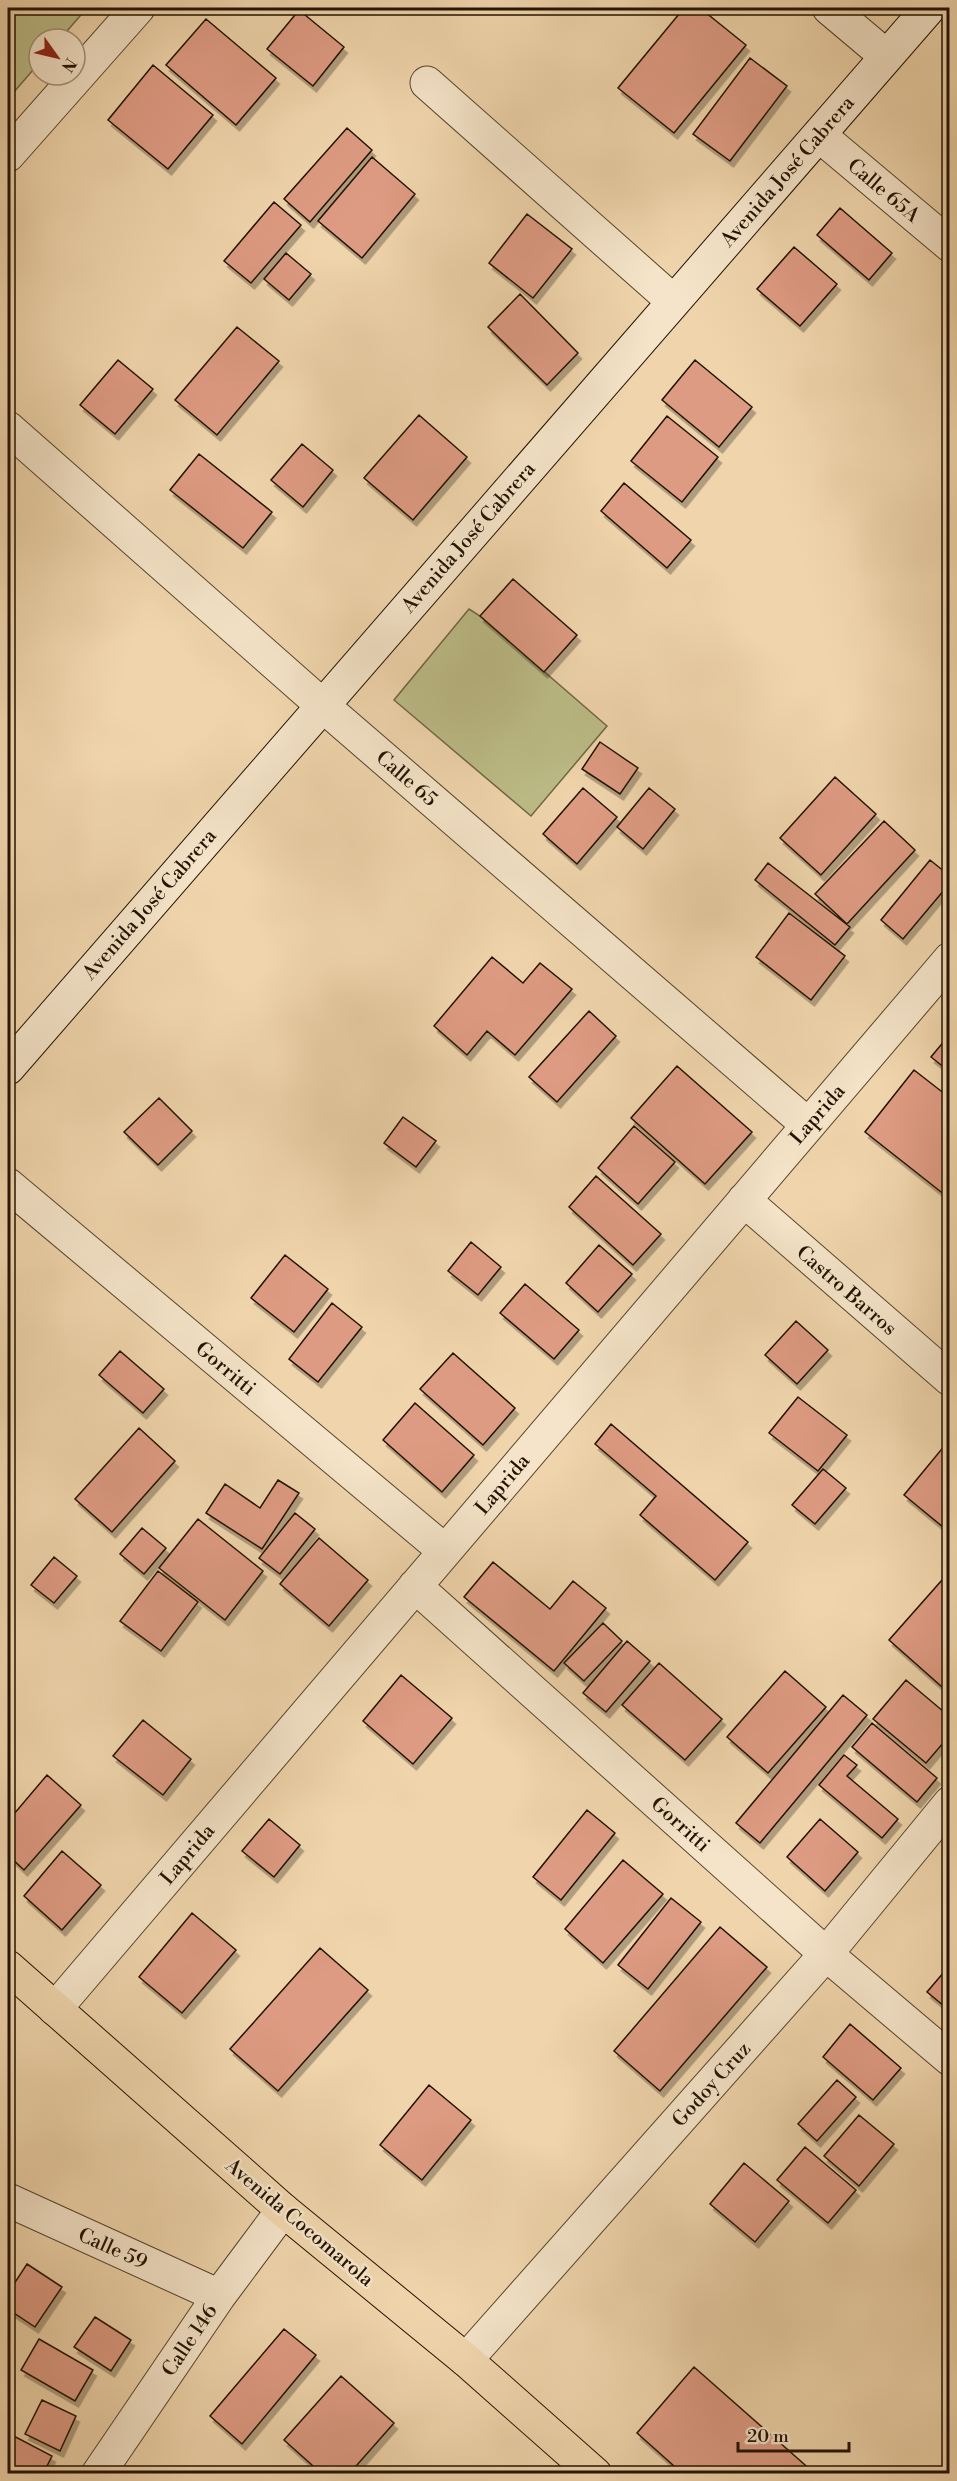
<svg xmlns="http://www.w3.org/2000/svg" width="957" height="2481" font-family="'Libre Bodoni',serif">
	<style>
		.green { fill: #bcbc87; stroke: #6f6744; stroke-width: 1.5 }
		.building { fill: #de9b83; stroke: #221202; stroke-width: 1.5; filter: url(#shadow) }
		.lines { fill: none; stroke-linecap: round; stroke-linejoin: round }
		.street-casing { stroke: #56432c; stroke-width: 35 }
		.secondary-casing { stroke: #221202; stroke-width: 35 }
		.primary-casing { stroke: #221202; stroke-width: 35 }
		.street { stroke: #f5e4c9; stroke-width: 33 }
		.secondary { stroke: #f5e4c9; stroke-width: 33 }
		.primary { stroke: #f0d5ac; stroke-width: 33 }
		.labels { text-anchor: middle; stroke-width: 5; stroke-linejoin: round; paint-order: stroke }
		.street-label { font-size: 20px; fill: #221202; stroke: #f5e4c9 }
	</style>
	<defs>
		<filter id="shadow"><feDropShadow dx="3.5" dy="6" stdDeviation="0" flood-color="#0004"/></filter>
	</defs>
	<rect width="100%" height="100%" fill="#f0d5ac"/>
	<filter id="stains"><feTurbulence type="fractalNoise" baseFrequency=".00333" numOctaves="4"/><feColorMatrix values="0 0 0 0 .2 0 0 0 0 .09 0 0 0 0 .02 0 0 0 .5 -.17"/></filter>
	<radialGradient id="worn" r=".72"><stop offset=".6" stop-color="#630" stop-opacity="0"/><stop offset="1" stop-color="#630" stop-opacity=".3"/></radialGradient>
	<path class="green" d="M 8,8 L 87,8 L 60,39 L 39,39 L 39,63 L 8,99 Z
		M 469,609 L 480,616 L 607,726 L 531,816 L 394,700 Z"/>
	<path class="building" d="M 684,8 L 700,8 L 746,45 L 674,133 L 618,88 Z
		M 299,10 L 344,47 L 313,86 L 267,49 Z
		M 206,19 L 276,78 L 236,125 L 166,65 Z
		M 750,58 L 787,86 L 730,161 L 693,134 Z
		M 153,65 L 213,115 L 168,169 L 108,120 Z
		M 347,128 L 372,150 L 310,222 L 284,199 Z
		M 372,157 L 415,194 L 362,258 L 318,221 Z
		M 274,202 L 301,225 L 251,283 L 224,261 Z
		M 840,208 L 892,253 L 869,280 L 817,235 Z
		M 527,214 L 572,249 L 533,298 L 489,263 Z
		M 794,247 L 837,284 L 800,326 L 757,289 Z
		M 286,253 L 311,274 L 289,300 L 264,279 Z
		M 520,294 L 578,353 L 547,385 L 488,327 Z
		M 237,327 L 279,361 L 217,435 L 175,400 Z
		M 118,360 L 153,389 L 115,434 L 80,405 Z
		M 695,360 L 752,407 L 719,447 L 662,400 Z
		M 419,415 L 467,457 L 413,520 L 364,478 Z
		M 667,416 L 718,457 L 682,502 L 631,461 Z
		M 302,444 L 333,470 L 303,507 L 271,480 Z
		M 199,454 L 272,512 L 243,548 L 170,490 Z
		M 624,483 L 691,540 L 667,568 L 601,511 Z
		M 513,579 L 577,635 L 544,672 L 480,616 Z
		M 600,742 L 638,768 L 620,794 L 582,769 Z
		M 835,777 L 876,814 L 821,875 L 780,838 Z
		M 583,788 L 617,817 L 577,864 L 543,834 Z
		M 649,788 L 675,809 L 643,849 L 617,827 Z
		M 884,821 L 915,850 L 847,924 L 815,894 Z
		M 930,860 L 950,876 L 950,883 L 903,939 L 881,920 Z
		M 768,863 L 850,927 L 835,945 L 755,880 Z
		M 789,913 L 845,956 L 811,1000 L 756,957 Z
		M 492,957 L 523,983 L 540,963 L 572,989 L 515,1055 L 487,1031 L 467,1055 L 434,1026 Z
		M 589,1011 L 616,1036 L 557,1102 L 529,1077 Z
		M 950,1034 L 950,1072 L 931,1057 Z
		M 677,1066 L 752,1132 L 705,1184 L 631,1118 Z
		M 914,1070 L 950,1098 L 950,1199 L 865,1132 Z
		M 159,1098 L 192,1131 L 158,1165 L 124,1132 Z
		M 403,1117 L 436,1141 L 416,1167 L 384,1143 Z
		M 634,1126 L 675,1162 L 638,1204 L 598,1168 Z
		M 596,1176 L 661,1234 L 633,1265 L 569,1207 Z
		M 471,1242 L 501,1267 L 478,1295 L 448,1271 Z
		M 599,1245 L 632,1274 L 598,1312 L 566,1283 Z
		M 285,1255 L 328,1289 L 294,1332 L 251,1298 Z
		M 525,1284 L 579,1330 L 554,1359 L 500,1313 Z
		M 332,1303 L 362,1327 L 318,1382 L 289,1359 Z
		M 796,1321 L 828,1350 L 797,1384 L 765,1355 Z
		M 120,1351 L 164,1389 L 143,1413 L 99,1375 Z
		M 453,1353 L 515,1408 L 483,1445 L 420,1389 Z
		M 798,1397 L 847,1435 L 818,1471 L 769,1433 Z
		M 415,1403 L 474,1455 L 442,1492 L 383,1440 Z
		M 611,1424 L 748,1542 L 715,1580 L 640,1515 L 656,1496 L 595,1444 Z
		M 139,1428 L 175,1461 L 112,1532 L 75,1499 Z
		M 950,1439 L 950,1531 L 949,1532 L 904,1495 Z
		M 823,1469 L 846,1488 L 815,1524 L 792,1505 Z
		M 278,1480 L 299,1493 L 262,1549 L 206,1513 L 225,1484 L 260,1508 Z
		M 295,1513 L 315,1529 L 280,1574 L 259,1558 Z
		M 198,1519 L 263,1571 L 225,1620 L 159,1568 Z
		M 142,1528 L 166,1548 L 144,1574 L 120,1554 Z
		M 319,1538 L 368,1580 L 329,1626 L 280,1584 Z
		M 54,1557 L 77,1576 L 54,1603 L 31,1585 Z
		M 493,1562 L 550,1609 L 573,1581 L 606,1608 L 554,1671 L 464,1597 Z
		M 158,1571 L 198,1602 L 161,1651 L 120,1621 Z
		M 950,1571 L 950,1694 L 889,1640 Z
		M 603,1623 L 622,1641 L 584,1681 L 564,1663 Z
		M 627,1641 L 650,1661 L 606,1712 L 583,1693 Z
		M 659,1663 L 722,1719 L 685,1760 L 622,1705 Z
		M 785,1671 L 826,1707 L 768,1773 L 727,1737 Z
		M 401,1675 L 452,1718 L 413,1764 L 363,1721 Z
		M 906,1680 L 950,1717 L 950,1735 L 926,1763 L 873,1719 Z
		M 843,1695 L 867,1715 L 760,1843 L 736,1823 Z
		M 143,1720 L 191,1759 L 163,1795 L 113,1756 Z
		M 872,1723 L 937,1778 L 917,1802 L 852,1747 Z
		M 844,1755 L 857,1765 L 847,1776 L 898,1819 L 882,1838 L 819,1785 Z
		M 47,1775 L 81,1805 L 24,1870 L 8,1855 L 8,1821 Z
		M 587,1810 L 615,1833 L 561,1900 L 533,1877 Z
		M 269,1819 L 300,1845 L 274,1877 L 242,1851 Z
		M 820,1819 L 858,1852 L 825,1891 L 787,1857 Z
		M 62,1851 L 101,1885 L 62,1930 L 24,1896 Z
		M 623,1860 L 663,1894 L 603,1963 L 565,1929 Z
		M 671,1898 L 701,1922 L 648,1989 L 618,1965 Z
		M 192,1913 L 236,1950 L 182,2013 L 139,1977 Z
		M 720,1927 L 767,1967 L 660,2091 L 614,2051 Z
		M 320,1948 L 368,1990 L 278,2091 L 230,2049 Z
		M 950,1965 L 950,2011 L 927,1992 Z
		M 850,2024 L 901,2068 L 873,2100 L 823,2057 Z
		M 837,2080 L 856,2097 L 817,2141 L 798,2124 Z
		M 429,2085 L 471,2120 L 422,2180 L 380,2145 Z
		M 859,2115 L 894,2144 L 859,2186 L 824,2156 Z
		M 805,2147 L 856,2190 L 828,2223 L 777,2180 Z
		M 744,2163 L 789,2201 L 755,2242 L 710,2204 Z
		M 27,2264 L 62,2287 L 35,2327 L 8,2309 L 8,2293 Z
		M 95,2317 L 131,2340 L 111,2371 L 74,2347 Z
		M 284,2329 L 316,2355 L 242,2444 L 210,2416 Z
		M 39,2339 L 93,2370 L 75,2401 L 21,2370 Z
		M 694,2367 L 813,2472 L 811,2474 L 683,2474 L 637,2433 Z
		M 341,2376 L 394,2423 L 349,2474 L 322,2474 L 284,2440 Z
		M 42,2400 L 76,2416 L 60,2451 L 25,2434 Z
		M 8,2433 L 52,2456 L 43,2474 L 13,2474 L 8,2471 Z"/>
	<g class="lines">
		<defs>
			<path id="street" d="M 829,8 L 886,56
				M 427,83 L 673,301
				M 819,135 L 950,245
				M 8,155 L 138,8
				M 8,428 L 322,705 L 808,1125
				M 8,1185 L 445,1551
				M 744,1200 L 950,1379
				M 415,1586 L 826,1954 L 950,2059
				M 55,2009 L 950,959
				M 8,2200 L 219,2296
				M 466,2360 L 826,1954 L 950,1803
				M 98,2474 L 219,2296 L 283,2210"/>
			<path id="secondary" d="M 8,1068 L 929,8"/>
			<path id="primary" d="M 8,1967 L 283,2210 L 466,2360 L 595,2474"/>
		</defs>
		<use href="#street" class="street-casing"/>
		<use href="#secondary" class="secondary-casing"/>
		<use href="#primary" class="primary-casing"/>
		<use href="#street" class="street"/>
		<use href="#secondary" class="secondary"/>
		<use href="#primary" class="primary"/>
	</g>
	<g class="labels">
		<g class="street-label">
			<text transform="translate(787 171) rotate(-49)" y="7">Avenida José Cabrera</text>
			<text transform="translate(884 190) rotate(40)" y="7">Calle 65A</text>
			<text transform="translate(468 537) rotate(-49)" y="7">Avenida José Cabrera</text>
			<text transform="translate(407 778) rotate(41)" y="7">Calle 65</text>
			<text transform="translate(149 904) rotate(-49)" y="7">Avenida José Cabrera</text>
			<text transform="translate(817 1114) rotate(-49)" y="7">Laprida</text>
			<text transform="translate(847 1290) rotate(41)" y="7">Castro Barros</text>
			<text transform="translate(226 1368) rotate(40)" y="7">Gorritti</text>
			<text transform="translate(502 1484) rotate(-50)" y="7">Laprida</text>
			<text transform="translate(681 1824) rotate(42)" y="7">Gorritti</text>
			<text transform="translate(187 1854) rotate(-50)" y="7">Laprida</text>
			<text transform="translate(711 2084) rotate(-48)" y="7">Godoy Cruz</text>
			<text transform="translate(300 2222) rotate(40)" y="7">Avenida Cocomarola</text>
			<text transform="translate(113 2248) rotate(24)" y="7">Calle 59</text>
			<text transform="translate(189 2340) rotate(-56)" y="7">Calle 146</text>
		</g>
	</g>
	<rect width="957" height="2481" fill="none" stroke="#f0d5ac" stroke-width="30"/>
	<rect x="9" y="9" width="939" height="2463" fill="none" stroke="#221202" stroke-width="3"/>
	<rect x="15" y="15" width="927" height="2451" fill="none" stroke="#221202" stroke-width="1.5"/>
	<g transform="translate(57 57) rotate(124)"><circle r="28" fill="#f5e4c9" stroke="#a19079" stroke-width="1.5"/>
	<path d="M0-4.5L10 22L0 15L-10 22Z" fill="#8f2418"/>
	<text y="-9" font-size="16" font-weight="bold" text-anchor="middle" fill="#221202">N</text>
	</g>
	<path d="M738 2442v9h111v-9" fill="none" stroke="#221202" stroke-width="3"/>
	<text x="747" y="2442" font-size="18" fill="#221202" stroke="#f5e4c9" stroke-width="4.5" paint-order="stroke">20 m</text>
	<rect width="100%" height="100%" filter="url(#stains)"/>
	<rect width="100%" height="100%" fill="url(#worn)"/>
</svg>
